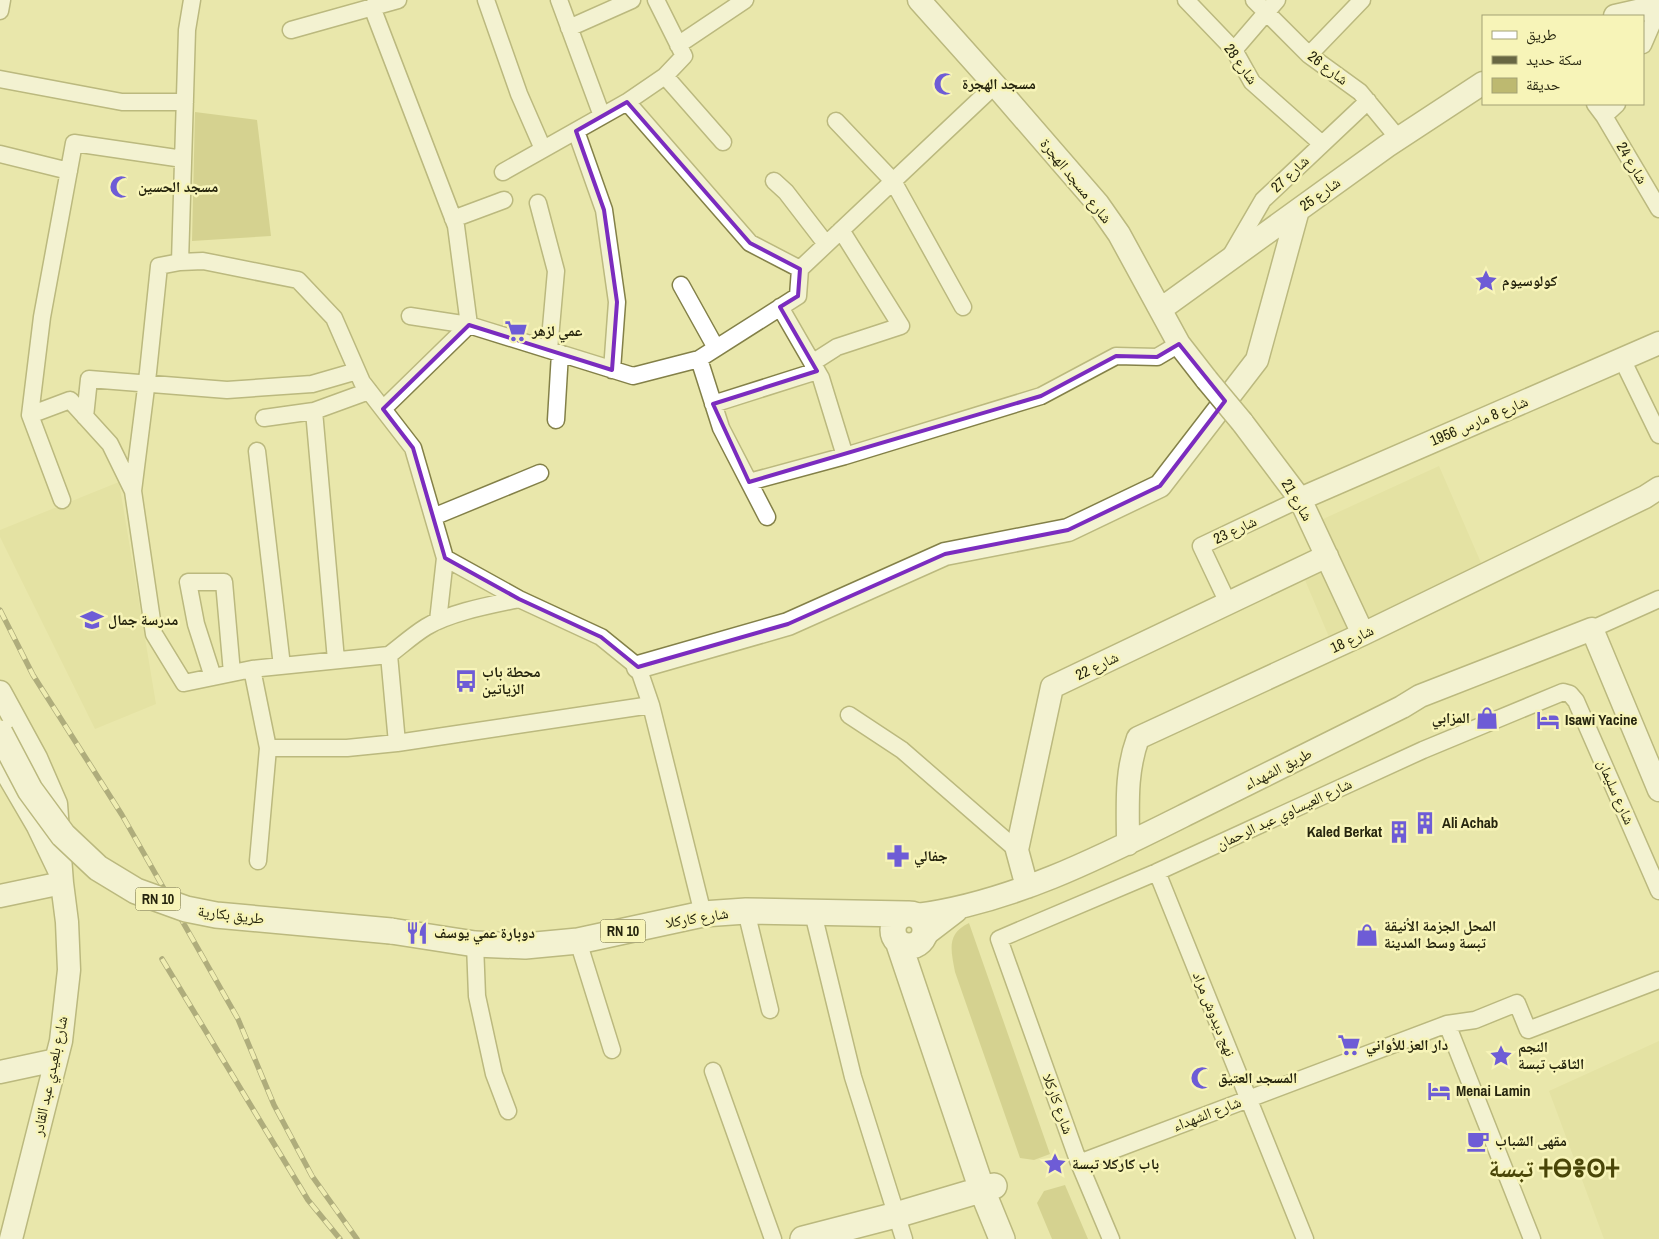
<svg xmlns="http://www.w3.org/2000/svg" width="1659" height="1239" font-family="'Archivo Narrow','Noto Naskh Arabic','Noto Sans Tifinagh',sans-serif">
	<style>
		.built { fill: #dedb99 }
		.green { fill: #bdb970 }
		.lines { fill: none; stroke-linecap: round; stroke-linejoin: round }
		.street-casing { stroke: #838048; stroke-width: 19 }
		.secondary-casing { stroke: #838048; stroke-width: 25 }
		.primary-casing { stroke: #838048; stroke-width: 28 }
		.street { stroke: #fff; stroke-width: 16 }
		.secondary { stroke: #fff; stroke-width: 22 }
		.primary { stroke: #fff; stroke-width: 25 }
		.rail-casing { stroke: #686743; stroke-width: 5.5 }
		.rail { stroke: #f7f4b8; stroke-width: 4; stroke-dasharray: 11; stroke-linecap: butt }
		.secondary-bridge-casing { stroke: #838048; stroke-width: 25; stroke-linecap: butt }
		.primary-bridge-casing { stroke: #838048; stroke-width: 28; stroke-linecap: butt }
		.secondary-bridge { stroke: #fff; stroke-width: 22 }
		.primary-bridge { stroke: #fff; stroke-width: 25 }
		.marked { fill: none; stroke: #7b2cbf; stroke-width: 4; stroke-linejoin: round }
		.labels { text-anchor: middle; stroke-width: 5; stroke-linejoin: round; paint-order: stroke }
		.shield { fill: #f7f4b8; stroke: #656341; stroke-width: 1 }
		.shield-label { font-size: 14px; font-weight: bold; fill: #26250e }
		.street-label { font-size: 15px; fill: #26250e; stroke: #f7f4b8 }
		.poi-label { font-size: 15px; font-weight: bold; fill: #26250e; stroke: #f7f4b8; text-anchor: start }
		.town-label { font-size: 25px; font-weight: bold; fill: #494507; stroke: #f7f4b8 }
	</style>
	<rect width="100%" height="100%" fill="#e9e7ab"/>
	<path class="built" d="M 1439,466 L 1482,565 L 1329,637 L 1302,573 L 1338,561 L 1321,520 Z
		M 119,482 L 156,704 L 95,729 L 0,537 L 0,530 Z
		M 1659,1041 L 1659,1239 L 1604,1239 L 1549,1091 Z"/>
	<path class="green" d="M 195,112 L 257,120 L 271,236 L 192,241 Z
		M 969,923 L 1050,1154 L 1034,1160 L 1020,1158 L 955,972 C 951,950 946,934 969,923 Z
		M 1065,1185 L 1088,1239 L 1052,1239 L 1037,1203 L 1044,1191 Z"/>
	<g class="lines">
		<defs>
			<path id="street" d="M 192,0 L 187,30 L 180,262 L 203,261 L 298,280 L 334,318 L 362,382 L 413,448 L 445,558 L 519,599 L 601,637 L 638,667 L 651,705 L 703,914
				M 486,0 L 519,94 L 543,149
				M 559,0 L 602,116
				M 656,0 L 684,56 L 665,76 L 627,102 L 750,243 L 800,269
				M 1186,0 L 1234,50 L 1252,82 L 1322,144
				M 1254,0 L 1309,55 L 1360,92 L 1398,138
				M 372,7 L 456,226 L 469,325 L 383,409
				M 0,11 L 2,0
				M 569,28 L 632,0
				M 291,30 L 398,0
				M 678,45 L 745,0
				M 1643,45 L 1659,8
				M 1234,50 L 1277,0
				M 1309,55 L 1362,0
				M 665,76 L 723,142
				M 0,79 L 122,102 L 185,102
				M 1595,104 L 1604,116 L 1617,104
				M 1604,116 L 1659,209
				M 836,121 L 893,181 L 963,307
				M 576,131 L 604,210 L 617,302 L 612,370
				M 0,154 L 69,171
				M 503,172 L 627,102
				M 774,181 L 786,192 L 826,244
				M 538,203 L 556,271 L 549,350
				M 453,219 L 504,200
				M 1231,255 L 1263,200 L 1368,101
				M 180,262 L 159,266 L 148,372 L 133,491 L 154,634 L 184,683 L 252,669 L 389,655
				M 681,285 L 716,348
				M 780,307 L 821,378 L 845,456
				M 410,316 L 469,325 L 633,376 L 699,359 L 798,296 L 800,269 L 995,85
				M 699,359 L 721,428 L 767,517
				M 1622,359 L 1659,435
				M 812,363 L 837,347 L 901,326 L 841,230
				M 713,404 L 817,371
				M 30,415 L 42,317 L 74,143 L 183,159
				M 85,417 L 89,379 L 227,390 L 312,384 L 357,371
				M 264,418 L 314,411
				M 556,420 L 560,353
				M 257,451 L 282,666
				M 749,482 L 845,456 L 1041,396 L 1116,356 L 1157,357 L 1179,344
				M 62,500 L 30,415 L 70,400 L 110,444 L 133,491
				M 433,517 L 540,473
				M 519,599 C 491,605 451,612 426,627 C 413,635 401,646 389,655 L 397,743 L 651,705
				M 1228,603 L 1201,546 L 1300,499
				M 438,621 L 445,558
				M 1592,629 L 1659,599
				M 336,660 L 314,411 L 369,391
				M 252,669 L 268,748 L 347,748 L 397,743
				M 213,677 L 196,624 L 188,582 L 224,582 L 232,673
				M 849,715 L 902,750 L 1017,850
				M 0,767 L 35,827 L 58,875
				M 258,861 L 268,748
				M 1157,872 L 1305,1239
				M 746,911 L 770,1010
				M 813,913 L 853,1077 L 904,1239
				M 578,941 L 612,1050
				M 475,944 L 477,996 L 494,1074 L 508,1111
				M 1447,1024 L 1532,1239
				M 713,1071 L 773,1239
				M 1079,1163 L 1447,1024 L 1475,1020 L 1517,1003 L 1528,1030 L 1659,980
				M 1111,1239 L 1079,1163 L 999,939 L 1157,872 L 1423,750 L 1563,692 L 1570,694 L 1576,701 L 1659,891"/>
			<path id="secondary" d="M 919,0 L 995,85 L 1098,204 L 1119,234 L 1179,344 L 1207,380
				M 1615,16 L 1659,6
				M 1161,309 L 1387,146 L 1483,83
				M 1242,422 L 1300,499 L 1363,634
				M 1300,499 L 1659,343
				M 638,667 L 788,624 L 945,554 L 1068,530 L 1160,486 L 1257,360 L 1298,210
				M 0,692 L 36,758 L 56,804 L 62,883
				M 1128,844 C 1128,807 1125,773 1138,738 L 1363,634 L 1645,497 L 1659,488
				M 1027,887 L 1017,850 L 1052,687 L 1327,556
				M 0,896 L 62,883 L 67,922 L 69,970 L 61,1041 L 11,1239
				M 917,915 C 1015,902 1107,854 1195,810 C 1264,776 1333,741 1402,707 L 1420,696 L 1592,629 L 1659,790
				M 926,934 L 956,911
				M 0,1072 L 56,1060"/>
			<path id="primary" d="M893 930a16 16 0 1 1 32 0a16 16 0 1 1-32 0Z
				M 391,931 L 475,944 L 525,946 L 578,941 L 703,914 L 746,911 L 906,914
				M 899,944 L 982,1190 L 1002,1239
				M 803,1239 L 896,1215 L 994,1186"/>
		</defs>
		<use href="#street" class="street-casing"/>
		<use href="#secondary" class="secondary-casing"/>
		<use href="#primary" class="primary-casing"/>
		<use href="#street" class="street"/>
		<use href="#secondary" class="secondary"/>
		<use href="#primary" class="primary"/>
		<defs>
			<path id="rail" d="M 0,610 L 33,675 L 122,815 L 238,1019 L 274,1105 L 312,1176 L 357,1239
				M 162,959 L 308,1200 L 340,1239"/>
		</defs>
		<use href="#rail" class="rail-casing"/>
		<use href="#rail" class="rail"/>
		<defs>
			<path id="secondary-bridge" d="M 1207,380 L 1242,422"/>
			<path id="primary-bridge" d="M 0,733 L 30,790 L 63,835 L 98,868 L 136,891 L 186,909 L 216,915 L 391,931"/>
		</defs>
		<use href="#secondary-bridge" class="secondary-bridge-casing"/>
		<use href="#primary-bridge" class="primary-bridge-casing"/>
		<use href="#secondary-bridge" class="secondary-bridge"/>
		<use href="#primary-bridge" class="primary-bridge"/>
	</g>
	<path d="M0 0H1659V1239H0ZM 627,102 L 750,243 L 800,269 L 798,296 L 780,307 L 817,371 L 713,404 L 749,482 L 1041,396 L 1116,356 L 1157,357 L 1179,344 L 1225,401 L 1160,486 L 1068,530 L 945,554 L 788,624 L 638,667 L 601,637 L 519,599 L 445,558 L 413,448 L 383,409 L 469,325 L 612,370 L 617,302 L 604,210 L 576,131 Z" fill="#e9e7ab" fill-opacity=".55" fill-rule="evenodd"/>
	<path class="marked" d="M 627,102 L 750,243 L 800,269 L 798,296 L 780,307 L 817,371 L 713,404 L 749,482 L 1041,396 L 1116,356 L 1157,357 L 1179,344 L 1225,401 L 1160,486 L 1068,530 L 945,554 L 788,624 L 638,667 L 601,637 L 519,599 L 445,558 L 413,448 L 383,409 L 469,325 L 612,370 L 617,302 L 604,210 L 576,131 Z"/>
	<defs>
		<symbol id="mosque-bare" viewBox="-9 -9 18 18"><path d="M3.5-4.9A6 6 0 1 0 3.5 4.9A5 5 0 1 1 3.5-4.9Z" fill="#6e5cd6" stroke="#f7f4b8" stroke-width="2.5" paint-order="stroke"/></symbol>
		<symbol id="sight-bare" viewBox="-9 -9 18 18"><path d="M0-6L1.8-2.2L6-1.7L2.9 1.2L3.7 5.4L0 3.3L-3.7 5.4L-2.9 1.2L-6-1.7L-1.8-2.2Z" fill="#6e5cd6" stroke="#f7f4b8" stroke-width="2.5" paint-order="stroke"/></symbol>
		<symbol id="supermarket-bare" viewBox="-9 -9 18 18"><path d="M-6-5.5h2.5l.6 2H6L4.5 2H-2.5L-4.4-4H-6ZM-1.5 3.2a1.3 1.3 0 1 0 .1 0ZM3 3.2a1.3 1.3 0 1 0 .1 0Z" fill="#6e5cd6" stroke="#f7f4b8" stroke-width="2.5" paint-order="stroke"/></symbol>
		<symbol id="school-bare" viewBox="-9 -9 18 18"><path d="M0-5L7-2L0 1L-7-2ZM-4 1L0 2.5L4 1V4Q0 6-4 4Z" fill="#6e5cd6" stroke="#f7f4b8" stroke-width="2.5" paint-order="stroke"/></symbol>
		<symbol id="bus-bare" viewBox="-9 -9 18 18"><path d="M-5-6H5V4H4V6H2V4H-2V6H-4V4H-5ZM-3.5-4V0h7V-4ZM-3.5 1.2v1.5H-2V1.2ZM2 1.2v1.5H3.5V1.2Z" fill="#6e5cd6" stroke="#f7f4b8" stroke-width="2.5" paint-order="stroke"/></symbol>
		<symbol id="shop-bare" viewBox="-9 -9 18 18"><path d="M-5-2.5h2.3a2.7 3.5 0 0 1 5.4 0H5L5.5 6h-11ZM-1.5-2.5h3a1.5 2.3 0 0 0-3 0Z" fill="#6e5cd6" stroke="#f7f4b8" stroke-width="2.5" paint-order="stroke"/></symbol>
		<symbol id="hotel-bare" viewBox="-9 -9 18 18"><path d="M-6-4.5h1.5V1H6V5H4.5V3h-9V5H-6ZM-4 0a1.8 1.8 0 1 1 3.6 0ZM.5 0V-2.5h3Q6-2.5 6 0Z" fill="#6e5cd6" stroke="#f7f4b8" stroke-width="2.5" paint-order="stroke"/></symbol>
		<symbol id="building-bare" viewBox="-9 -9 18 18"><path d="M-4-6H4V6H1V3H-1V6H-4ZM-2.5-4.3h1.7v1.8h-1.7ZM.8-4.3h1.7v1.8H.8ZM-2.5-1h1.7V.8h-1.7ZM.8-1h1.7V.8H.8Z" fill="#6e5cd6" stroke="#f7f4b8" stroke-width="2.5" paint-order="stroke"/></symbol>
		<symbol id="pharmacy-bare" viewBox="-9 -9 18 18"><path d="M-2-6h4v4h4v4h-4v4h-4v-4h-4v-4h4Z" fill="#6e5cd6" stroke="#f7f4b8" stroke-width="2.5" paint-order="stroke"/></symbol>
		<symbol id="restaurant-bare" viewBox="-9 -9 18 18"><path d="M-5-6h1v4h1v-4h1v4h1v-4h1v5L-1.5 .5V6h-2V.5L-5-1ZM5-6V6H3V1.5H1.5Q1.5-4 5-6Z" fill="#6e5cd6" stroke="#f7f4b8" stroke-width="2.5" paint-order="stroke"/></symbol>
		<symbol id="cafe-bare" viewBox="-9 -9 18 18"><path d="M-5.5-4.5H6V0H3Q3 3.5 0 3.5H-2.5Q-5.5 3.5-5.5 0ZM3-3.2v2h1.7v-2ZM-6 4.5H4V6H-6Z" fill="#6e5cd6" stroke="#f7f4b8" stroke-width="2.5" paint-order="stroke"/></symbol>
	</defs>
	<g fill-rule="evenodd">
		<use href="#mosque-bare" x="929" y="68" width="32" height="32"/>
		<use href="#mosque-bare" x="105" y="171" width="32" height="32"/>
		<use href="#sight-bare" x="1470" y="265" width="32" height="32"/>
		<use href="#supermarket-bare" x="500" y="315" width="32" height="32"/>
		<use href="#school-bare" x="76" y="604" width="32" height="32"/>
		<use href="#bus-bare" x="450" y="665" width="32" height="32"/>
		<use href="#shop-bare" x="1471" y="702" width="32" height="32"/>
		<use href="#hotel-bare" x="1532" y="704" width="32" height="32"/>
		<use href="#building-bare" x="1409" y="807" width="32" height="32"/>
		<use href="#building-bare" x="1383" y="816" width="32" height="32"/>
		<use href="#pharmacy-bare" x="882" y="840" width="32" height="32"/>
		<use href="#restaurant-bare" x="401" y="917" width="32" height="32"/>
		<use href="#shop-bare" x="1351" y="919" width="32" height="32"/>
		<use href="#supermarket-bare" x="1333" y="1029" width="32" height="32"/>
		<use href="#sight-bare" x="1485" y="1040" width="32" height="32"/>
		<use href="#mosque-bare" x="1186" y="1062" width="32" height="32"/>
		<use href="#hotel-bare" x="1423" y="1075" width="32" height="32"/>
		<use href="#cafe-bare" x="1462" y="1125" width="32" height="32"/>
		<use href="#sight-bare" x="1039" y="1148" width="32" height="32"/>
	</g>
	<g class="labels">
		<g class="shield">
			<rect x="135.5" y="887.5" width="45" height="23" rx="4"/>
			<rect x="600.5" y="919.5" width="45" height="23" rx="4"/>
		</g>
		<g class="shield-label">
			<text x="158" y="904">RN 10</text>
			<text x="623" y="936">RN 10</text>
		</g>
		<g class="street-label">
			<text transform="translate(1241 64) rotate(54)" y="5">شارع 28</text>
			<text transform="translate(1328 68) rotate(37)" y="5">شارع 26</text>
			<text transform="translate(1632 163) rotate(59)" y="5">شارع 24</text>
			<text transform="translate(1290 174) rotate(-43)" y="5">شارع 27</text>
			<text transform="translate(1076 181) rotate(51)" y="5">شارع مسجد الهجرة</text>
			<text transform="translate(1320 194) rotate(-36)" y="5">شارع 25</text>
			<text transform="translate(1479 421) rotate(-23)" y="5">شارع 8 مارس 1956</text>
			<text transform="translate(1297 500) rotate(59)" y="5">شارع 21</text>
			<text transform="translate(1235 530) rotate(-25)" y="5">شارع 23</text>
			<text transform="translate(1352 639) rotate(-25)" y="5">شارع 18</text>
			<text transform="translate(1097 666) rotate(-26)" y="5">شارع 22</text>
			<text transform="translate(1278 769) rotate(-27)" y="5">طريق الشهداء</text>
			<text transform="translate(1616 792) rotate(66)" y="5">شارع سليمان</text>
			<text transform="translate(1284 814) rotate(-25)" y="5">شارع العيساوي عبد الرحمان</text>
			<text transform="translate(231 915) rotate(7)" y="5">طريق بكارية</text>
			<text transform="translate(697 918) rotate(-9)" y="5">شارع كاركلا</text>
			<text transform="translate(1214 1014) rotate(68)" y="5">نهج ديدوش مراد</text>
			<text transform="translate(50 1076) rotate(-78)" y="5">شارع بلعيدي عبد القادر</text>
			<text transform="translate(1058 1104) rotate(70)" y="5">شارع كاركلا</text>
			<text transform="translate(1207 1114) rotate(-21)" y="5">شارع الشهداء</text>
		</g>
		<g class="poi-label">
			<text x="962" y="89">مسجد الهجرة</text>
			<text x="138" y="192">مسجد الحسين</text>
			<text x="1502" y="286">كولوسيوم</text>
			<text x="532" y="336">عمي لزهر</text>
			<text x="108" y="625">مدرسة جمال</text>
			<text x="482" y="677">محطة باب<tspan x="482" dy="17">الزياتين</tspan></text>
			<text x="1470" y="723" text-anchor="end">المزابي</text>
			<text x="1565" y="725">Isawi Yacine</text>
			<text x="1442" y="828">Ali Achab</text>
			<text x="1382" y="837" text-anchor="end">Kaled Berkat</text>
			<text x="914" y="861">جفالي</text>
			<text x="1384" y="931">المحل الجزمة الأنيقة<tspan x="1384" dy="17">تبسة وسط المدينة</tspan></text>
			<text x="434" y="938">دوبارة عمي يوسف</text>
			<text x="1366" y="1050">دار العز للأواني</text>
			<text x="1518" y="1052">النجم<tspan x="1518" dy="17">الثاقب تبسة</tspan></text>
			<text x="1218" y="1083">المسجد العتيق</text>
			<text x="1456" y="1096">Menai Lamin</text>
			<text x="1495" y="1146">مقهى الشباب</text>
			<text x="1072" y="1169">باب كاركلا تبسة</text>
		</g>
		<g class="town-label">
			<text x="1554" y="1177">تبسة ⵜⴱⴻⵙⵜ</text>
		</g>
	</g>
	<rect x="1482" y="15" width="162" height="90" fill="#f7f4b8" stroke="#a3a174"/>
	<rect x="1492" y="31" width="25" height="8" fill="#ffffff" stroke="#a3a174"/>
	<text x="1526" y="40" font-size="15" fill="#26250e">طريق</text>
	<rect x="1492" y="56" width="25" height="8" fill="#686743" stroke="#a3a174"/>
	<text x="1526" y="65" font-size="15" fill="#26250e">سكة حديد</text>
	<rect x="1492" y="78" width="25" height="15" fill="#bdb970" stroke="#a3a174"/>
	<text x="1526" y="90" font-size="15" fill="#26250e">حديقة</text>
</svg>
